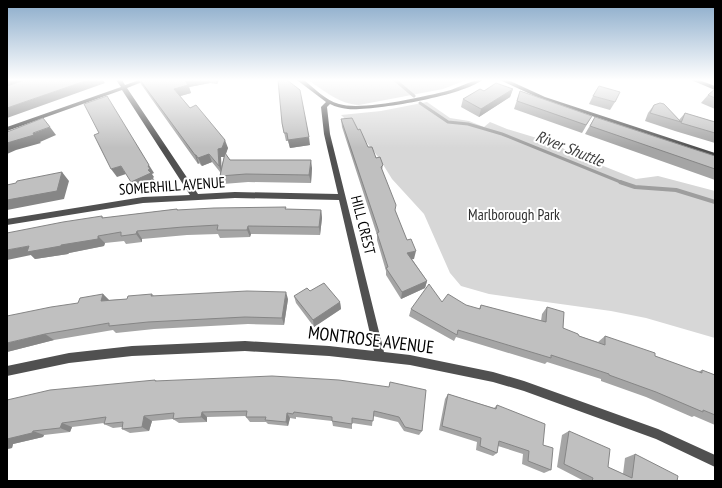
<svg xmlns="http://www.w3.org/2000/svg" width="722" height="488" font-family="'PT Sans Narrow',sans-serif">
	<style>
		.green { fill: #d7d7d7 }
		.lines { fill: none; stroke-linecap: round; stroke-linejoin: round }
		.stream-far1 { stroke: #9e9e9e; stroke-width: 3 }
		.stream { stroke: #9e9e9e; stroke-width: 4 }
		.minor { fill: #505050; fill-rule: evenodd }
		.wall { fill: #a5a5a5; fill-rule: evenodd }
		.shaded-wall { fill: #868686 }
		.building { fill: #c0c0c0; stroke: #868686 }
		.labels { text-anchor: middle; stroke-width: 4; stroke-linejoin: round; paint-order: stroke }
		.street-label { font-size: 15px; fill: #000; stroke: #fff }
		.park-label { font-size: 15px; fill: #2e2e2e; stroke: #fff }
		.water-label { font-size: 16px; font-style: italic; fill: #3f3f3f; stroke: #fff }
		.near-street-label { font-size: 18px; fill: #000; stroke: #fff }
	</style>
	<rect width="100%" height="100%" fill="#fff"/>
	<path class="green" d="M 308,80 L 466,80 L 443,89 L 359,105 C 339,104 325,91 308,80 Z
		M 427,102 L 450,118 L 469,121 L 484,127 L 490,122 L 507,129 L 550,142 L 583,158 L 636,179 L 658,176 L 715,191 L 715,338 L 646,318 L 611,311 L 489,294 L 461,286 L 450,273 L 424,214 L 392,179 L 379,158 L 356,129 L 341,115 L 381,111 Z"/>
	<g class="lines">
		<path class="stream-far1" d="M 395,80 L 414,96
			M 420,103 L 448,122 L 468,124 L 502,134 L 623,183"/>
		<path class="stream" d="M 620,182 L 635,187 L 676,190 L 715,202"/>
		<path class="minor" d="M 116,80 L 122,80 L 125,85 L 139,80 L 147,80 L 127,88 L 198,194 L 235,192 L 338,194 L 324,134 L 321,107 L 326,102 L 297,80 L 304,80 C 314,88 325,100 339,104 C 361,111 423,97 447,91 C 459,88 470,80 482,80 C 462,96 374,111 348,109 C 341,108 336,107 330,104 L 327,107 L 330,134 L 384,352 L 410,355 L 493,372 L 524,381 L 658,429 L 715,455 L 715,467 L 656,439 L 524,391 L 493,382 L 410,365 L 329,356 L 245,351 L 132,356 L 69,363 L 7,376 L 7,366 L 69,353 L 132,346 L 245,341 L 329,346 L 374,351 L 339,200 L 235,198 L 143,203 L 7,225 L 7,219 L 143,197 L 190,195 L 122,90 L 7,131 L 7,127 L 121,87 Z
			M 500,80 L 508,80 L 545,97 L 715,153 L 715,157 L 541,99 Z
			M 691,80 L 699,80 L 715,86 L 715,90 Z"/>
	</g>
	<path class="wall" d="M 139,80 L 219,80 L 217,84 L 210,83 L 189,87 L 191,93 L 180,96 L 190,108 L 228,148 L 225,154 L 230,160 L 312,168 L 311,183 L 248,182 L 223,184 L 220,176 L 220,172 L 212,162 L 202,166 L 199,163 L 198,164 L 141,84 ZM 221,157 L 224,157 L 221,168 Z
		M 513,89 L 510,97 L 479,117 L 461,107 L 463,99 Z
		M 715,89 L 715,109 L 701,103 L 708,95 Z
		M 520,91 L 592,116 L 582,133 L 514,109 Z
		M 593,96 L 615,102 L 610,110 L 589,104 Z
		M 654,105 L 679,120 L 685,113 L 715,122 L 715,143 L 675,131 L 676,130 L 675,131 L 645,121 L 648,113 Z
		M 595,117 L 715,156 L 715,180 L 585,134 Z
		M 341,119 L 383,165 L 382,170 L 395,210 L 414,259 L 412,259 L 427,281 L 425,288 L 401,299 L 386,275 L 386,271 L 377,240 L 377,235 L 342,127 Z
		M 282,123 L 310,145 L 290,148 L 288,141 L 286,141 Z
		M 177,209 L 178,210 L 286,209 L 321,210 L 322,218 L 320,235 L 251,234 L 250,237 L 220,238 L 218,234 L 187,235 L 142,239 L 142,242 L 126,244 L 124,241 L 105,243 L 104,246 L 69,253 L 68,254 L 35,259 L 31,255 L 102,216 L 103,218 Z
		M 103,294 L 109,300 L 127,299 L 152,294 L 154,296 L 288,299 L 284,325 L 248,324 L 154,329 L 116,333 L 113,330 L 54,340 L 7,352 L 78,303 Z
		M 294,296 L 340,302 L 341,309 L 314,327 L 296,303 Z
		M 442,302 L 479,309 L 481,305 L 541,321 L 542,314 L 547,307 L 563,328 L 579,336 L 598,342 L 605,336 L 655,356 L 698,372 L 702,370 L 715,375 L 715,425 L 694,416 L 692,417 L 646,397 L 601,381 L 601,379 L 547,362 L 545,364 L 456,337 L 454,341 L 409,316 L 411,309 Z
		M 155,380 L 157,381 L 339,380 L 422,431 L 419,435 L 404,431 L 398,422 L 373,416 L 372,426 L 352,423 L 352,429 L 333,426 L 332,421 L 296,417 L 296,419 L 290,418 L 288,426 L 268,424 L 266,422 L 250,422 L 246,417 L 246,416 L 207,417 L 207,422 L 179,423 L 173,419 L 152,421 L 149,431 L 130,433 L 122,429 L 122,427 L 113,428 L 104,424 L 104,423 L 72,427 L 70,432 L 44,435 L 43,437 L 13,444 L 12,448 L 7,449 L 7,400 Z
		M 448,394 L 494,408 L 497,405 L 543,445 L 551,470 L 544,473 L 522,464 L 523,454 L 498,446 L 497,453 L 493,456 L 476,450 L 477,442 L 439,430 L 445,399 Z
		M 569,431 L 608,467 L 623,474 L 625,458 L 635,454 L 677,481 L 584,481 L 557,467 L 562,435 Z"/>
	<path class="shaded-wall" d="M 7,80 L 32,80 L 7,88 Z
		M 88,80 L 103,80 L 105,83 L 7,118 L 7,108 Z
		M 184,80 L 209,80 L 210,83 L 189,87 L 191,93 L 177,97 L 174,89 Z
		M 216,80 L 219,80 L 217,84 Z
		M 513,89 L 510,97 L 479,117 L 481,109 Z
		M 50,127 L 56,135 L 40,142 L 41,143 L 16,150 L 7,154 L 7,143 Z
		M 309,137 L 310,145 L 290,148 L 288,140 Z
		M 225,140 L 228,148 L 225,157 L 221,157 L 222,174 L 219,166 L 218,149 Z
		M 209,154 L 212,162 L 202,166 L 198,158 Z
		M 195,155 L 196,155 L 199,163 L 198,164 Z
		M 311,160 L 312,168 L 311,183 L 309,175 Z
		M 149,165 L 154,173 L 152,174 L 154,177 L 153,178 L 155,181 L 135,190 L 131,182 Z
		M 121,166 L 126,174 L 117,177 L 111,169 Z
		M 62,172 L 69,181 L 64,199 L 7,210 L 7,200 Z
		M 321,210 L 322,218 L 320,235 L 319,227 Z
		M 248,226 L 251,234 L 250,237 L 247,230 Z
		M 137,231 L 142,239 L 142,242 L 136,234 Z
		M 98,236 L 105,243 L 104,246 L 69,253 L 68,254 L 35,259 L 31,255 L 7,260 L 7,250 L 29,246 L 61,245 Z
		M 416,251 L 414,259 L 406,260 L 407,253 Z
		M 427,281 L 425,288 L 401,299 L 402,292 Z
		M 286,292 L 288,299 L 284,325 L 282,318 Z
		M 103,294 L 110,301 L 101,301 Z
		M 340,302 L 341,309 L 314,327 L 313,320 Z
		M 45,334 L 54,340 L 7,352 L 7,343 Z
		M 202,412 L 207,417 L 207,422 L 201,417 Z
		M 287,413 L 290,418 L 288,426 L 286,422 Z
		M 144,416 L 152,421 L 149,431 L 142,427 Z
		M 62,423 L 72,427 L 70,432 L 60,428 Z
		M 33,431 L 44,435 L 43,437 L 13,444 L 12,448 L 7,449 L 7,439 Z"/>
	<path class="building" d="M 24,80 L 88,80 L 7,108 L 7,86 Z
		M 140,80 L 185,80 L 188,85 L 174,89 L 190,108 L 196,105 L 225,140 L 222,148 L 218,149 L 219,166 L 209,154 L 198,158 L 196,155 L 195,155 Z
		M 278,80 L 287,80 L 300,90 L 309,137 L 288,140 L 287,133 L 284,133 L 282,123 Z
		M 496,83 L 513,89 L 481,109 L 463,99 L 480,89 L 484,91 Z
		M 599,86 L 620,92 L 615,102 L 593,96 Z
		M 715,89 L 715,98 L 708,95 Z
		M 520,91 L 592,116 L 586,125 L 517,101 Z
		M 107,96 L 149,165 L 148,166 L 150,169 L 148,170 L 151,173 L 131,182 L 121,166 L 111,169 L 94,135 L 99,133 L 84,104 Z
		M 660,103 L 664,104 L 681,122 L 650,113 L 654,105 Z
		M 685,113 L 715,122 L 715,133 L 681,123 Z
		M 595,117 L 715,156 L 715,169 L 590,126 Z
		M 43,118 L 50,127 L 33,133 L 34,135 L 7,143 L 7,132 Z
		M 352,118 L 358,130 L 360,129 L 368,147 L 372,147 L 376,158 L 380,157 L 383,165 L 381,167 L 396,205 L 395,210 L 407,240 L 411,239 L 416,251 L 407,253 L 427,281 L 402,292 L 386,268 L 388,267 L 377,233 L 379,232 L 341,119 Z
		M 225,153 L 230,160 L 311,160 L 309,175 L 246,174 L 220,176 Z
		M 62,172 L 57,191 L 7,200 L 7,185 L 16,183 L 17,181 Z
		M 286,207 L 285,209 L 321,210 L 319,227 L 248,226 L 247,230 L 217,230 L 218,225 L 183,227 L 137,231 L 136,234 L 121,236 L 121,232 L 98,236 L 98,239 L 61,245 L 61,246 L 27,252 L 29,246 L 7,250 L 7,233 L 63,222 L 102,216 L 102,218 L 177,209 L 177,210 L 214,208 Z
		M 324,283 L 340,302 L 313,320 L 294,296 L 307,288 L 310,291 Z
		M 429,284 L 442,302 L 448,294 L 466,305 L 480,309 L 481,305 L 546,322 L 547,307 L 564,312 L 563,328 L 578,334 L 579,336 L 605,345 L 605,336 L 655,353 L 655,356 L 702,373 L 702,370 L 715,375 L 715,415 L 703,410 L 703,412 L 656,392 L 609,375 L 609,374 L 551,355 L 551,358 L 458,330 L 457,335 L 411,309 Z
		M 247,291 L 286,292 L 282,318 L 245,317 L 148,322 L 109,326 L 109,323 L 45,334 L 7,343 L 7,316 L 51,307 L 78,303 L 80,298 L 103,294 L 101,301 L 127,299 L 128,296 L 152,294 L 151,296 Z
		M 272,376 L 339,380 L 389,387 L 390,382 L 426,390 L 422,431 L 405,427 L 399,417 L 374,411 L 373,421 L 352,418 L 352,424 L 332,421 L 332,417 L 294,412 L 293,414 L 287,413 L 286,422 L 265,420 L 266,417 L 246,417 L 247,411 L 202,412 L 201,417 L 181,418 L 173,419 L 174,413 L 144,416 L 142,427 L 122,429 L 123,422 L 104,424 L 106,417 L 62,423 L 60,428 L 33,431 L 32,433 L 7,439 L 7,400 L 50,390 L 155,380 L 155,381 Z
		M 448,394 L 496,409 L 497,405 L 545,424 L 543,445 L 553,448 L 551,470 L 528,461 L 529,451 L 499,441 L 497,453 L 480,446 L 481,438 L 442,426 Z
		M 569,431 L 610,449 L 608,467 L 632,478 L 635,454 L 678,476 L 677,481 L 592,481 L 593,478 L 564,464 Z"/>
	<linearGradient id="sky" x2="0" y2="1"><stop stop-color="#8aabca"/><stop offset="0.54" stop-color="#fff"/><stop offset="1" stop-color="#fff" stop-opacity="0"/></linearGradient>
	<rect width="722" height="148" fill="url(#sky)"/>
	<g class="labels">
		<g class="street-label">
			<text transform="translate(172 186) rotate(-4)" y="5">SOMERHILL AVENUE</text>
			<text transform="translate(363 225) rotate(76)" y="5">HILL CREST</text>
		</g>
		<g class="park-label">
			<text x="514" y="220">Marlborough Park</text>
		</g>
		<g class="water-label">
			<text transform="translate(570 148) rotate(22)" y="6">River Shuttle</text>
		</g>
		<g class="near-street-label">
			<text transform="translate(371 340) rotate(7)" y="6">MONTROSE AVENUE</text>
		</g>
	</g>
	<rect width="722" height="488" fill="none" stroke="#000000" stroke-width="16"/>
</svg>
